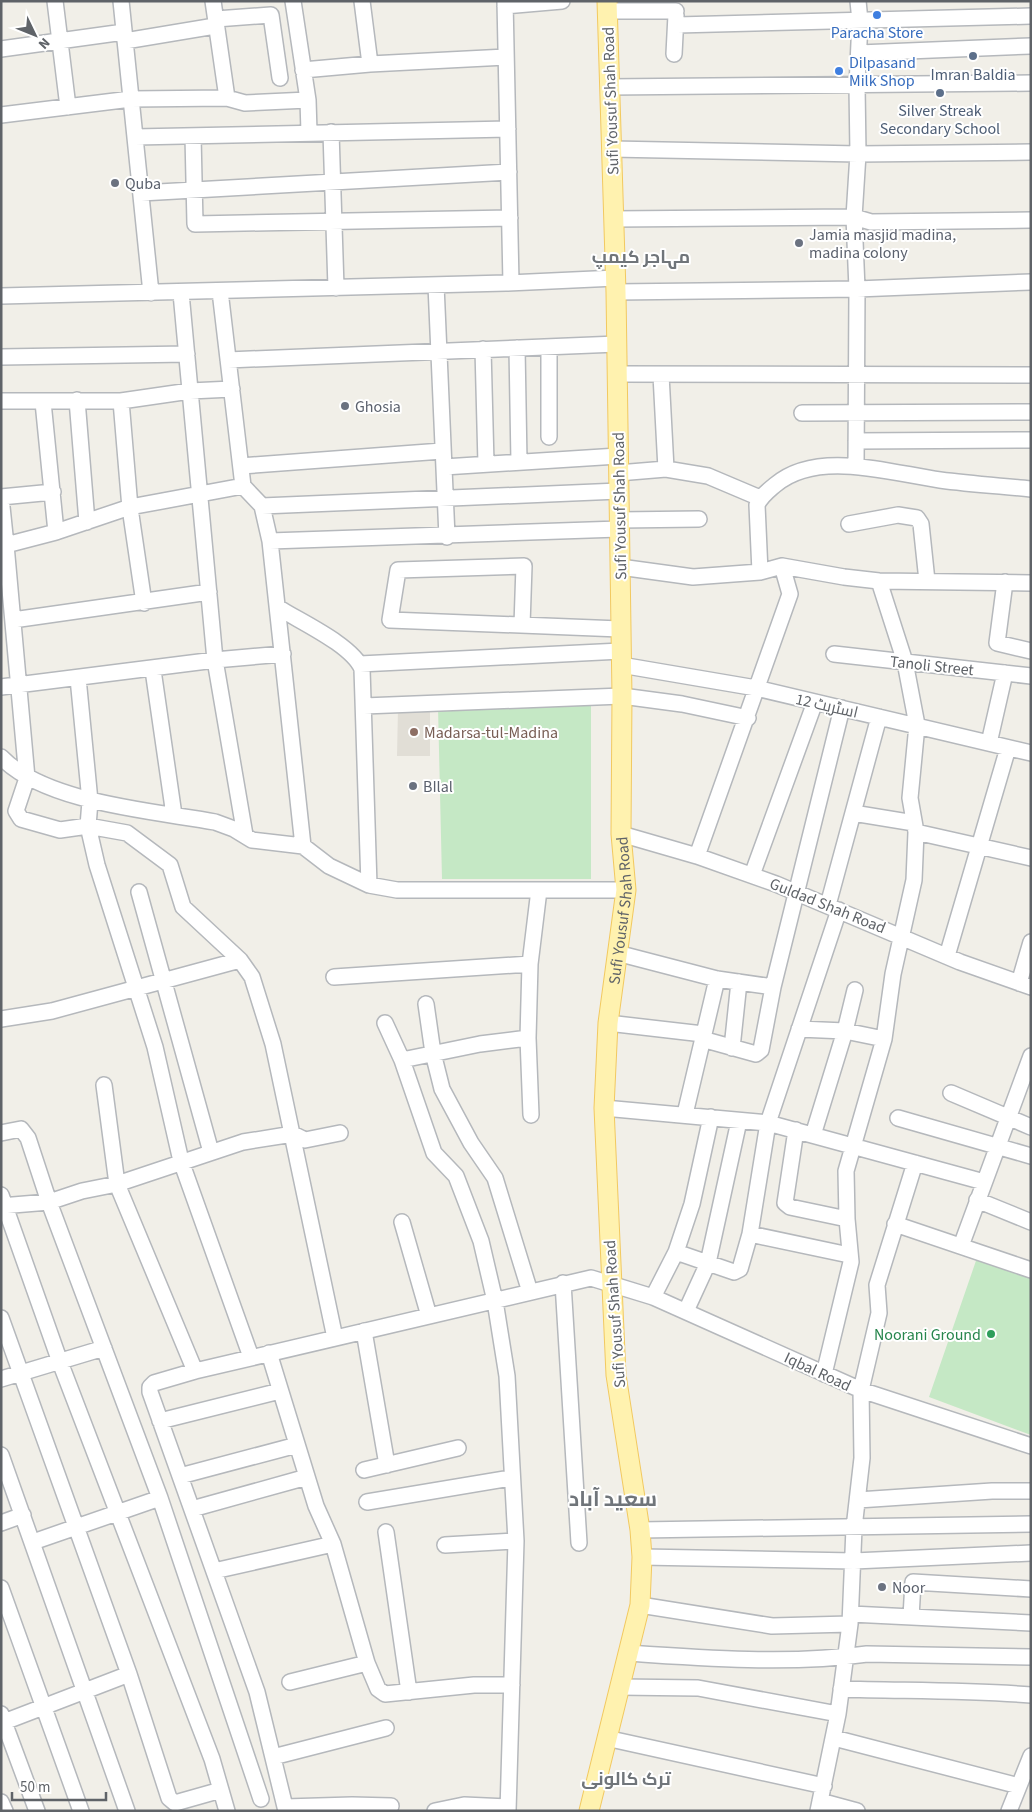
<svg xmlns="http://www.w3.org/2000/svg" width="1032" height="1812" font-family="'Source Sans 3',Cairo,sans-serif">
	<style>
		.education { fill: #e1ded6 }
		.green { fill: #c5e8c5 }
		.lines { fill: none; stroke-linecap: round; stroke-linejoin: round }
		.minor-casing { stroke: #b5b8bc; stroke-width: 18 }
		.major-casing { stroke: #f2c960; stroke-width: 21 }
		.minor { stroke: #fff; stroke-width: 15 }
		.major { stroke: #fff2af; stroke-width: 19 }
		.shop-dot { fill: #3f7fe0; stroke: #fff; stroke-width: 2 }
		.service-dot { fill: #5c6f8a; stroke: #fff; stroke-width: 2 }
		.worship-dot { fill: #6b7280; stroke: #fff; stroke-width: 2 }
		.education-dot { fill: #8d6e63; stroke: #fff; stroke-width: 2 }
		.leisure-dot { fill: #2e9e5b; stroke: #fff; stroke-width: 2 }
		.labels { text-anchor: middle; stroke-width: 4; stroke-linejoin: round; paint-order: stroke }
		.shop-label { font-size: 16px; fill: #366cbe; stroke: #fff }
		.service-label { font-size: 16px; fill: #4e5e75; stroke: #fff }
		.street-label { font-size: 16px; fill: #5f6368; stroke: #fff }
		.worship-label { font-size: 16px; fill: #5b616d; stroke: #fff; text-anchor: start }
		.education-label { font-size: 16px; fill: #785e54; stroke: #fff; text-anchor: start }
		.leisure-label { font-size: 16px; fill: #27864d; stroke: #fff; text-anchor: end }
		.neighbourhood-label { font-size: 18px; font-weight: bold; fill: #70757a; stroke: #fff }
		.district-label { font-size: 21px; font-weight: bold; fill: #70757a; stroke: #fff }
	</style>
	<rect width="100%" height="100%" fill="#f1efe8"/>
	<path class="education" d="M 430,706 L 430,756 L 397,756 L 398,708 Z"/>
	<path class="green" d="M 591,702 L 591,879 L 442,879 L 438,707 Z
		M 979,1252 L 1031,1270 L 1031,1435 L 929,1397 Z"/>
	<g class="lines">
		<defs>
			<path id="minor" d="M 55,1 L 68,107
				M 121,1 L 151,293
				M 293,1 L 308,100 L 309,132
				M 362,1 L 370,64
				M 505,1 L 511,283
				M 505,6 L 562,1
				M 608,11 L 676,11
				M 216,19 L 271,15 L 280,78
				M 677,25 L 1031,16
				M 125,41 L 215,26
				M 1,49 L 124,32
				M 859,53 L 1031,46
				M 674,54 L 676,15
				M 303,70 L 370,64 L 506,57
				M 609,87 L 1031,83
				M 227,98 L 245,103 L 308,100
				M 1,115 L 131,99 L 227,98 L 213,1
				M 331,132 L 336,288
				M 193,136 L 195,224 L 510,218
				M 135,137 L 508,129
				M 612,149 L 858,154 L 1031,152
				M 141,193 L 509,172
				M 613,219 L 854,217 L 871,222 L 1031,220
				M 436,285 L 447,537
				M 220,291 L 243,486 L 262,506 L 270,541 L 303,846
				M 616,292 L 857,289 L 1031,282
				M 181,293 L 215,660 L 245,835
				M 1,296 L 506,283 L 616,278
				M 517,348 L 519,462
				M 483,349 L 486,464
				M 1,357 L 187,354
				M 228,360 L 617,344
				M 617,374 L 1031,375
				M 661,375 L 666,469
				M 77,400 L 87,522
				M 1,401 L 121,401 L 190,391 L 232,389
				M 121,401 L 130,508 L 144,603
				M 43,402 L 56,532
				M 802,413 L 1031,412
				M 549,437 L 549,347
				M 856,441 L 1031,440
				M 241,466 L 442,451
				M 856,466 L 857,289 L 854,217 L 858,154 L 857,86 L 860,21 L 858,1
				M 444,467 L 618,456
				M 618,473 L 666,469 L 708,476 L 760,498
				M 1,497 L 53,492
				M 1,497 L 4,526
				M 262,506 L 619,491
				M 619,520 L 699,519
				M 849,524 L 898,515 L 917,518 L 921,524 L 927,581
				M 1,527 L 4,526 L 6,545 L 56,532 L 130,507 L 243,486
				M 270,541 L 619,529
				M 6,545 L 27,778 L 16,811 L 21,819 L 60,830 L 88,826 L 127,833 L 170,865 L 183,907 L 240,960 L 252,977 L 273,1044 L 335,1338
				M 620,567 L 693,577 L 760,572 L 782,566 L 844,577 L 879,581 L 1031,583
				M 760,572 L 757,505 C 761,496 768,491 775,485 C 817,449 890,473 940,480 C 970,484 1001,486 1031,489
				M 1005,582 L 997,643 L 1031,651
				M 279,608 C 301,622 352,645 362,669 L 369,885
				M 13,620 L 209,592
				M 522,625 L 524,566 L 398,570 L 390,620 L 620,629
				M 834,654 L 1031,676
				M 360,664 L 621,651
				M 621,665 L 756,688 L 1031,753
				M 153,670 L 174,815
				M 78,678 L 90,801 L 88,826 L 97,865 L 155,1047 L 181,1161 L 251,1357
				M 1,687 L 215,660 L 283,654
				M 364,706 L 622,696 L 682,704 L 748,718
				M 989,743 L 1005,673
				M 1,757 C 45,803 154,811 215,822 L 234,829 L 252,840 L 303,846 L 329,866 L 369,885 L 397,890 L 626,890
				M 853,813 L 914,823
				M 916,832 L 1031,858
				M 621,834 L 697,856 L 776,884 L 960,962 L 1031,987
				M 697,856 L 790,594 L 782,566
				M 752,875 L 815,702
				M 139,892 L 211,1152
				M 828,905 L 879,717
				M 617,953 L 717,979 L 773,987
				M 947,956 L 1008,748
				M 334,977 L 530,964
				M 1019,983 L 1031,942
				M 426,1004 L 433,1053 L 442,1089 L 471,1143 L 495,1178 L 530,1292
				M 1,1019 L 52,1011 L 240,960
				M 385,1023 L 402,1060 L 434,1153 L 456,1176 L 481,1241 L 495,1301 L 507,1376 L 516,1541 L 508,1811
				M 608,1023 L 703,1034
				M 799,1029 L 845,1031 L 884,1039
				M 702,1039 L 756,1054 L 761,1050 L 773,987 L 842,708
				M 732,1048 L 739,982
				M 402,1060 L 480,1044 L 528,1038
				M 104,1085 L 117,1184 L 195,1371
				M 951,1093 L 1031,1127
				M 604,1108 L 768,1123 L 984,1182
				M 685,1114 L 717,979
				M 531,1115 L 528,1038 L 530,964 L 539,890
				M 898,1118 L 1031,1156
				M 796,1130 L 785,1203 L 790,1207 L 847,1219
				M 1,1133 L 21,1129 L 28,1138 L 49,1202 L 160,1498 L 261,1799
				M 813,1135 L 845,1031 L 855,990
				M 1,1195 L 60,1362 L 212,1759 L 227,1811
				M 977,1200 L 1031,1222
				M 1,1206 L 49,1202 L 82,1191 L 117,1184 L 243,1142 L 293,1134 L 305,1140 L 340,1133
				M 402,1222 L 429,1316
				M 895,1224 L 1031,1270
				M 750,1234 L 849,1255
				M 961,1246 L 1031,1056
				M 676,1252 L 734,1272 L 740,1269 L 750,1234 L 768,1123 L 839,910
				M 563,1283 L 579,1543
				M 653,1297 L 676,1252 L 692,1204 L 711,1117
				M 686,1311 L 708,1263 L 739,1121
				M 1,1318 L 129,1674 L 169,1798 L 175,1803 L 221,1790
				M 364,1331 L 387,1465
				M 269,1353 L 316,1506 L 333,1544 L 367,1663 L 378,1689 L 385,1694 L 474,1685 L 512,1685
				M 824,1374 L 851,1262 L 847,1219 L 846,1171 L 884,1039 L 893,974 L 914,880 L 916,832 L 910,798 L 917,725 L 905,662 L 879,581
				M 1,1379 L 104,1348
				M 160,1421 L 280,1391
				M 1,1455 L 127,1811
				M 364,1470 L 458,1448
				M 180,1476 L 297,1445
				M 858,1500 L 992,1491 L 1031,1491
				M 367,1502 L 511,1478
				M 192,1509 L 307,1477
				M 1,1523 L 23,1515
				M 640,1530 L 1031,1524
				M 386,1532 L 409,1692
				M 33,1542 L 160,1498
				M 445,1545 L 516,1541
				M 642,1557 L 854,1561 L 1031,1553
				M 214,1571 L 333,1544
				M 1,1588 L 81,1811
				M 640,1605 L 772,1626 L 850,1624
				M 851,1614 L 1031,1623
				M 911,1617 L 913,1582 L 1031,1589
				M 627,1653 C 706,1658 788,1665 867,1654 L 1031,1657
				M 290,1682 L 367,1663
				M 619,1687 L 698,1688 L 838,1714
				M 841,1689 C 905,1691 968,1690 1031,1695
				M 1,1714 L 37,1811
				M 4,1722 L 129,1674
				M 606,1738 L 824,1786
				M 834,1738 L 1019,1786
				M 273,1757 L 386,1728
				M 820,1801 L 857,1811
				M 1,1802 L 5,1811
				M 285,1807 L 352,1805 L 391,1806
				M 286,1811 L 257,1692 L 150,1392 L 150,1387 L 154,1383 L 195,1371 L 591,1278 L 653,1297 L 861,1390 L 1031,1446
				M 435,1811 L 464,1805 L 508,1807
				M 818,1811 L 838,1714 L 850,1624 L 854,1528 L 862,1458 L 861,1390 L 879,1313 L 877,1285 L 915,1163
				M 1009,1811 L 1031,1756"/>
			<g id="major">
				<path id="s1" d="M 589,1811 L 640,1605 L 642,1557 L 640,1530 L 616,1375 L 604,1108 L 608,1023 L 626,890 L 621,834 L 622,696 L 616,292 L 607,1"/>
			</g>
		</defs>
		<use href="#minor" class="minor-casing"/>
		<use href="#major" class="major-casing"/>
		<use href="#minor" class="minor"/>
		<use href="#major" class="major"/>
	</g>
	<g class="shop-dot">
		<circle cx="877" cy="15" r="5"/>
		<circle cx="839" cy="71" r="5"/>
	</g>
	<g class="service-dot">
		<circle cx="973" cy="56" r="5"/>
		<circle cx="940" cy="93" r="5"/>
	</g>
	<g class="worship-dot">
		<circle cx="115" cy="183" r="5"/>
		<circle cx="799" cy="243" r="5"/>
		<circle cx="345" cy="406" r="5"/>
		<circle cx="413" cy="786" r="5"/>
		<circle cx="882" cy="1587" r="5"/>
	</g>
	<circle class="education-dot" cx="414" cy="732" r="5"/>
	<circle class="leisure-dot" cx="991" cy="1334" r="5"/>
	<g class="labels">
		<g class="shop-label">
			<text x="877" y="38">Paracha Store</text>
			<text x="849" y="68" text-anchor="start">Dilpasand<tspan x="849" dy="18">Milk Shop</tspan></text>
		</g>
		<g class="service-label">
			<text x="973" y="80">Imran Baldia</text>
			<text x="940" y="116">Silver Streak<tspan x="940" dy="18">Secondary School</tspan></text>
		</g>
		<g class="street-label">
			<text transform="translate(610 101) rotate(-92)" y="6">Sufi Yousuf Shah Road</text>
			<text transform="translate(619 506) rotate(-91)" y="6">Sufi Yousuf Shah Road</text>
			<text transform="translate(932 665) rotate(6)" y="6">Tanoli Street</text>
			<text transform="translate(827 705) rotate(13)" y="6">اسٹریٹ 12</text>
			<text transform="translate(828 905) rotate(22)" y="6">Guldad Shah Road</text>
			<text dy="6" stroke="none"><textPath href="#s1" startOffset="910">Sufi Yousuf Shah Road</textPath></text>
			<text transform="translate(614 1314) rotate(-94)" y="6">Sufi Yousuf Shah Road</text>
			<text transform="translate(818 1371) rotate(25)" y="6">Iqbal Road</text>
		</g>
		<g class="worship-label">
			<text x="125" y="189">Quba</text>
			<text x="809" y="240">Jamia masjid madina,<tspan x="809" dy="18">madina colony</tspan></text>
			<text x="355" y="412">Ghosia</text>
			<text x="423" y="792">BIlal</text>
			<text x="892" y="1593">Noor</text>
		</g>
		<g class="education-label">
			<text x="424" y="738">Madarsa-tul-Madina</text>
		</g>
		<g class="leisure-label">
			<text x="981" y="1340">Noorani Ground</text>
		</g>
		<g class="neighbourhood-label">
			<text x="641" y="263">مہاجر کیمپ</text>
			<text x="626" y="1785">ترک کالونی</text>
		</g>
		<g class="district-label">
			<text x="613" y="1506">سعید آباد</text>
		</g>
	</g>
	<rect width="1032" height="1812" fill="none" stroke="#5f6368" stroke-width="5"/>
	<g transform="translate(35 35) rotate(133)" stroke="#ffffff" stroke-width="4" paint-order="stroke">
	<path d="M0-4L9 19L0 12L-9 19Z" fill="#5f6368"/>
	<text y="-8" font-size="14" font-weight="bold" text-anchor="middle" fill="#5f6368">N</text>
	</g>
	<path d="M12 1792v8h94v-8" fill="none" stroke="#5f6368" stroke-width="2.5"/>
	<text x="20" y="1792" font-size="15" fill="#5f6368" stroke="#ffffff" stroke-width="4" paint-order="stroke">50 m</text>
</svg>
